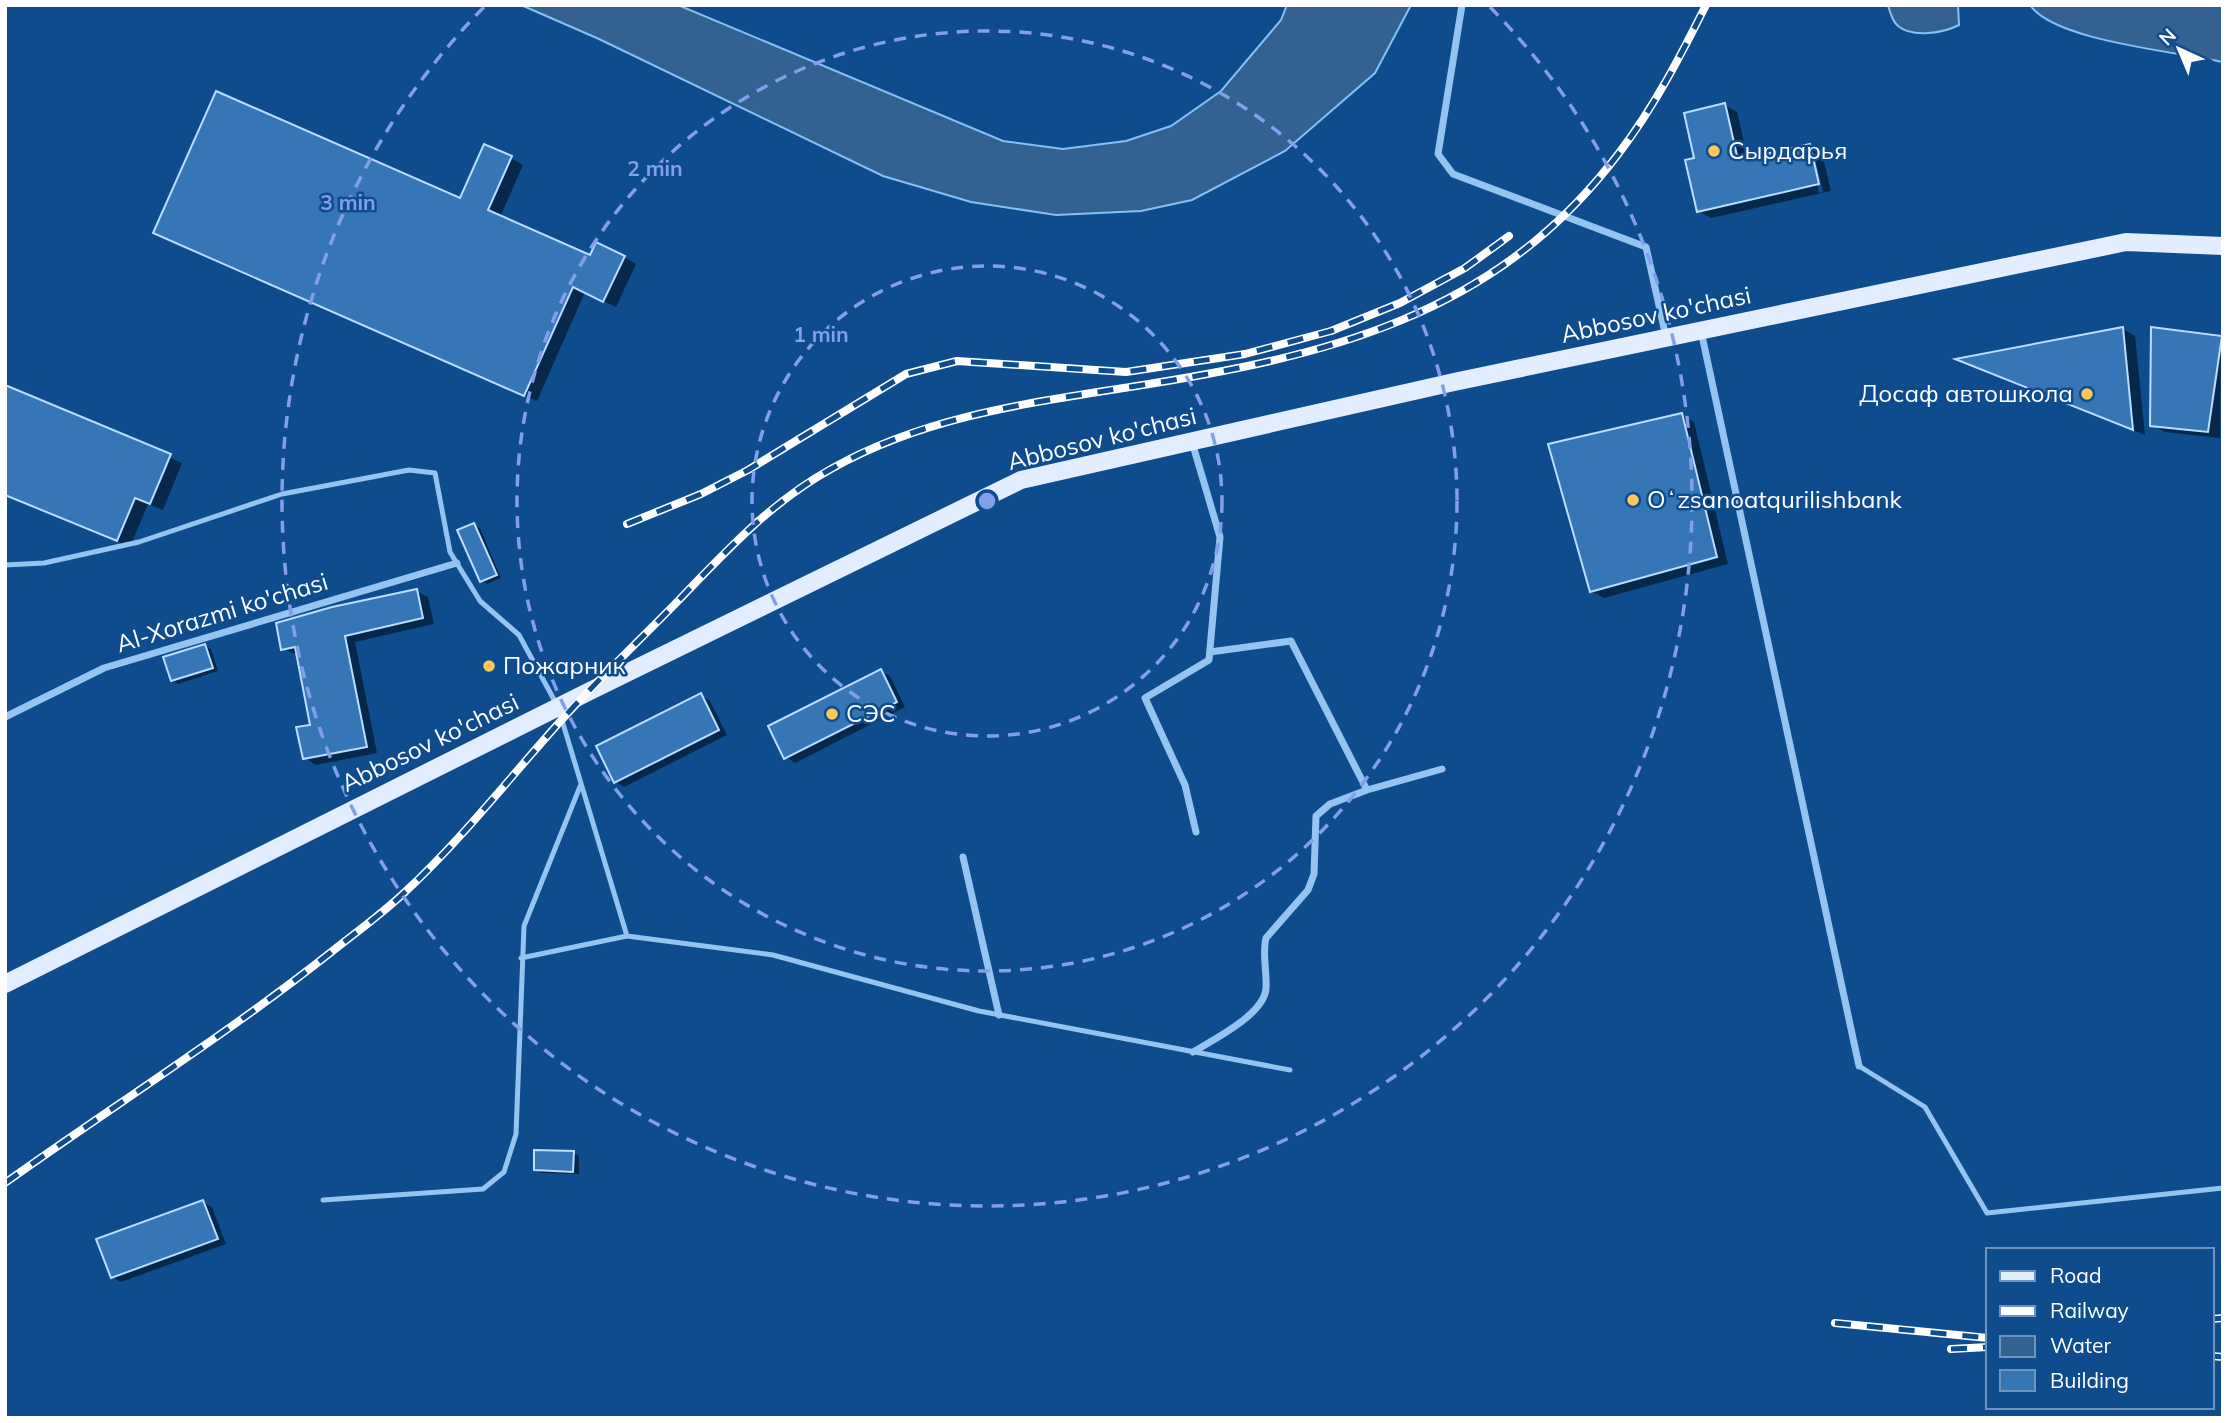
<svg xmlns="http://www.w3.org/2000/svg" width="2228" height="1423" font-family="Mulish,sans-serif">
	<style>
		.water { fill: #336191; stroke: #86c0f7; stroke-width: 2 }
		.shadow { fill: #0007; fill-rule: evenodd }
		.building { fill: #3676b7; stroke: #bdddfe; stroke-width: 2 }
		.lines { fill: none; stroke-linecap: round; stroke-linejoin: round }
		.service { stroke: #95c4f3; stroke-width: 5 }
		.minor { stroke: #95c4f3; stroke-width: 7 }
		.primary { stroke: #e2eeff; stroke-width: 18 }
		.rail-casing { stroke: #fff; stroke-width: 8 }
		.rail { stroke: #0e4c8d; stroke-width: 5; stroke-dasharray: 16; stroke-linecap: butt }
		.ring { fill: none; stroke: #839eea; stroke-width: 3.5; stroke-dasharray: 12 9 }
		.poi-dot { fill: #ffc758; stroke: #0e4c8d; stroke-width: 2.5 }
		.labels { text-anchor: middle; stroke-width: 5; stroke-linejoin: round; paint-order: stroke }
		.poi-label { font-size: 24px; fill: #fff; stroke: #0e4c8d; text-anchor: start }
		.street-label { font-size: 24px; fill: #fff; stroke: #0e4c8d }
		.centre { fill: #839eea; stroke: #0e4c8d; stroke-width: 3.5 }
		.ring-label { font-size: 21px; text-anchor: middle; font-weight: bold; fill: #839eea; stroke: #0e4c8d; stroke-width: 5; stroke-linejoin: round; paint-order: stroke }
	</style>
	<rect width="100%" height="100%" fill="#0e4c8d"/>
	<path class="water" d="M 521,5 L 678,5 L 1003,141 L 1063,149 L 1126,141 L 1171,126 L 1221,91 L 1281,20 L 1287,5 L 1411,5 L 1375,73 L 1285,151 L 1192,200 L 1141,211 L 1056,215 L 971,202 L 883,176 L 599,39 Z
		M 1888,5 L 1958,5 L 1959,25 C 1944,33 1912,38 1898,26 C 1892,21 1890,12 1888,5 Z
		M 2030,5 L 2223,5 L 2223,62 C 2179,52 2054,41 2030,5 Z"/>
	<path class="shadow" d="M 1725,105 L 1737,112 L 1748,160 L 1810,146 L 1822,153 L 1831,191 L 1711,218 L 1698,211 L 1696,159 ZM 1810,153 L 1814,153 L 1823,192 L 1819,193 Z
		M 511,158 L 523,165 L 500,217 L 591,257 L 624,257 L 636,264 L 616,307 L 585,292 L 537,401 L 167,239 L 461,200 Z
		M 2123,329 L 2135,336 L 2145,435 L 1960,360 Z
		M 2221,337 L 2220,438 L 2165,432 L 2152,425 Z
		M 5,387 L 182,463 L 163,510 L 148,504 L 130,547 L 5,495 Z
		M 1682,415 L 1694,422 L 1728,564 L 1604,598 L 1591,591 Z
		M 474,525 L 480,528 L 501,578 L 487,584 L 481,581 Z
		M 416,591 L 428,597 L 434,624 L 355,642 L 377,753 L 316,765 L 305,758 L 312,726 L 298,655 L 283,649 Z
		M 205,646 L 211,649 L 218,671 L 178,684 L 172,680 Z
		M 881,671 L 890,676 L 905,707 L 795,763 L 786,757 Z
		M 701,695 L 710,701 L 727,735 L 624,787 L 615,781 Z
		M 574,1153 L 579,1156 L 579,1174 L 541,1173 L 535,1169 Z
		M 203,1202 L 212,1207 L 226,1244 L 121,1282 L 112,1277 Z"/>
	<path class="building" d="M 216,91 L 460,198 L 484,144 L 512,156 L 488,210 L 590,255 L 596,242 L 625,256 L 603,302 L 573,287 L 524,396 L 153,233 Z
		M 1725,103 L 1738,160 L 1810,144 L 1819,184 L 1697,212 L 1685,160 L 1694,158 L 1684,113 Z
		M 2123,327 L 2133,430 L 1955,359 Z
		M 2151,327 L 2222,336 L 2208,432 L 2150,426 Z
		M 5,385 L 171,454 L 150,504 L 135,498 L 117,541 L 5,495 Z
		M 1682,413 L 1717,557 L 1590,592 L 1548,444 Z
		M 474,523 L 497,575 L 480,582 L 457,530 Z
		M 417,589 L 423,618 L 345,636 L 367,747 L 303,759 L 296,727 L 310,725 L 295,647 L 281,650 L 276,623 L 332,607 Z
		M 205,644 L 213,668 L 171,681 L 163,657 Z
		M 881,669 L 897,702 L 784,759 L 768,726 Z
		M 701,693 L 719,730 L 614,783 L 596,746 Z
		M 534,1150 L 574,1151 L 573,1172 L 534,1170 Z
		M 203,1200 L 218,1239 L 111,1278 L 96,1239 Z"/>
	<g class="lines">
		<path class="service" d="M 5,565 L 44,563 L 139,542 L 282,494 L 409,470 L 435,473 L 450,552 L 480,601 L 519,635 L 558,707 L 627,936
			M 521,958 L 627,936 L 773,955 L 979,1011 L 1290,1070
			M 1859,1066 L 1925,1107 L 1987,1213 L 2223,1188
			M 323,1200 L 483,1189 L 504,1172 L 516,1134 L 524,926 L 581,784"/>
		<path class="minor" d="M 1462,5 L 1438,154 L 1453,174 L 1646,247 L 1666,337
			M 1701,331 L 1859,1066
			M 1192,442 L 1220,537 L 1209,660 L 1145,698 L 1185,785 L 1196,832
			M 1210,652 L 1291,641 L 1367,790 L 1442,769
			M 5,717 L 104,668 L 457,563
			M 963,857 L 999,1015
			M 1193,1052 C 1213,1040 1265,1014 1266,988 C 1267,971 1262,954 1266,938 L 1308,890 L 1314,874 L 1316,816 L 1330,804 L 1367,790"/>
		<path class="primary" d="M 5,984 L 592,690 L 1021,480 L 1454,382 L 2126,242 L 2223,246"/>
		<defs>
			<path id="rail" d="M 627,524 L 701,494 L 748,470 L 906,374 L 957,361 L 1126,372 L 1245,354 L 1331,331 L 1400,303 L 1465,268 L 1509,236
				M 5,1183 C 113,1106 226,1035 330,953 C 355,933 382,914 405,892 C 460,841 507,781 557,725 C 595,682 637,643 677,602 C 724,553 771,502 831,469 C 923,417 1027,403 1130,387 C 1323,357 1495,318 1619,153 C 1654,107 1680,57 1706,5
				M 2212,1319 L 2223,1318
				M 1835,1323 L 1988,1338
				M 1951,1349 L 1988,1347
				M 2212,1356 L 2223,1357"/>
		</defs>
		<use href="#rail" class="rail-casing"/>
		<use href="#rail" class="rail"/>
	</g>
	<g class="ring">
		<circle cx="987" cy="501" r="235"/>
		<circle cx="987" cy="501" r="470"/>
		<path d="M1490 7A705 705 0 1 1 484 7"/>
	</g>
	<g class="poi-dot">
		<circle cx="1714" cy="151" r="7"/>
		<circle cx="2087" cy="394" r="7"/>
		<circle cx="1633" cy="500" r="7"/>
		<circle cx="489" cy="666" r="7"/>
		<circle cx="832" cy="714" r="7"/>
	</g>
	<g class="labels">
		<g class="poi-label">
			<text x="1728" y="159">Сырдарья</text>
			<text x="2073" y="402" text-anchor="end">Досаф автошкола</text>
			<text x="1647" y="508">Oʻzsanoatqurilishbank</text>
			<text x="503" y="674">Пожарник</text>
			<text x="846" y="722">СЭС</text>
		</g>
		<g class="street-label">
			<text transform="translate(1656 315) rotate(-12)" y="8">Abbosov ko'chasi</text>
			<text transform="translate(1102 439) rotate(-14)" y="8">Abbosov ko'chasi</text>
			<text transform="translate(222 613) rotate(-17)" y="8">Al-Xorazmi ko'chasi</text>
			<text transform="translate(430 743) rotate(-26)" y="8">Abbosov ko'chasi</text>
		</g>
	</g>
	<circle cx="987" cy="501" r="10" class="centre"/>
	<g class="ring-label">
		<text x="655" y="176">2 min</text>
		<text x="348" y="210">3 min</text>
		<text x="821" y="342">1 min</text>
	</g>
	<rect width="2228" height="1423" fill="none" stroke="#ffffff" stroke-width="14"/>
	<rect x="1986" y="1248" width="228" height="161" fill="#0e4c8d" stroke="#6e94bb" stroke-width="2"/>
	<rect x="2000" y="1271" width="35" height="10" fill="#e2eeff" stroke="#6e94bb" stroke-width="2"/>
	<text x="2050" y="1283" font-size="21" fill="#ffffff">Road</text>
	<rect x="2000" y="1306" width="35" height="10" fill="#ffffff" stroke="#6e94bb" stroke-width="2"/>
	<text x="2050" y="1318" font-size="21" fill="#ffffff">Railway</text>
	<rect x="2000" y="1336" width="35" height="21" fill="#336191" stroke="#6e94bb" stroke-width="2"/>
	<text x="2050" y="1353" font-size="21" fill="#ffffff">Water</text>
	<rect x="2000" y="1370" width="35" height="21" fill="#3676b7" stroke="#6e94bb" stroke-width="2"/>
	<text x="2050" y="1388" font-size="21" fill="#ffffff">Building</text>
	<g transform="translate(2179 49) rotate(316)" stroke="#0e4c8d" stroke-width="5" paint-order="stroke">
	<path d="M0-5L12 26L0 18L-12 26Z" fill="#ffffff"/>
	<text y="-10" font-size="19" font-weight="bold" text-anchor="middle" fill="#ffffff">N</text>
	</g>
</svg>
